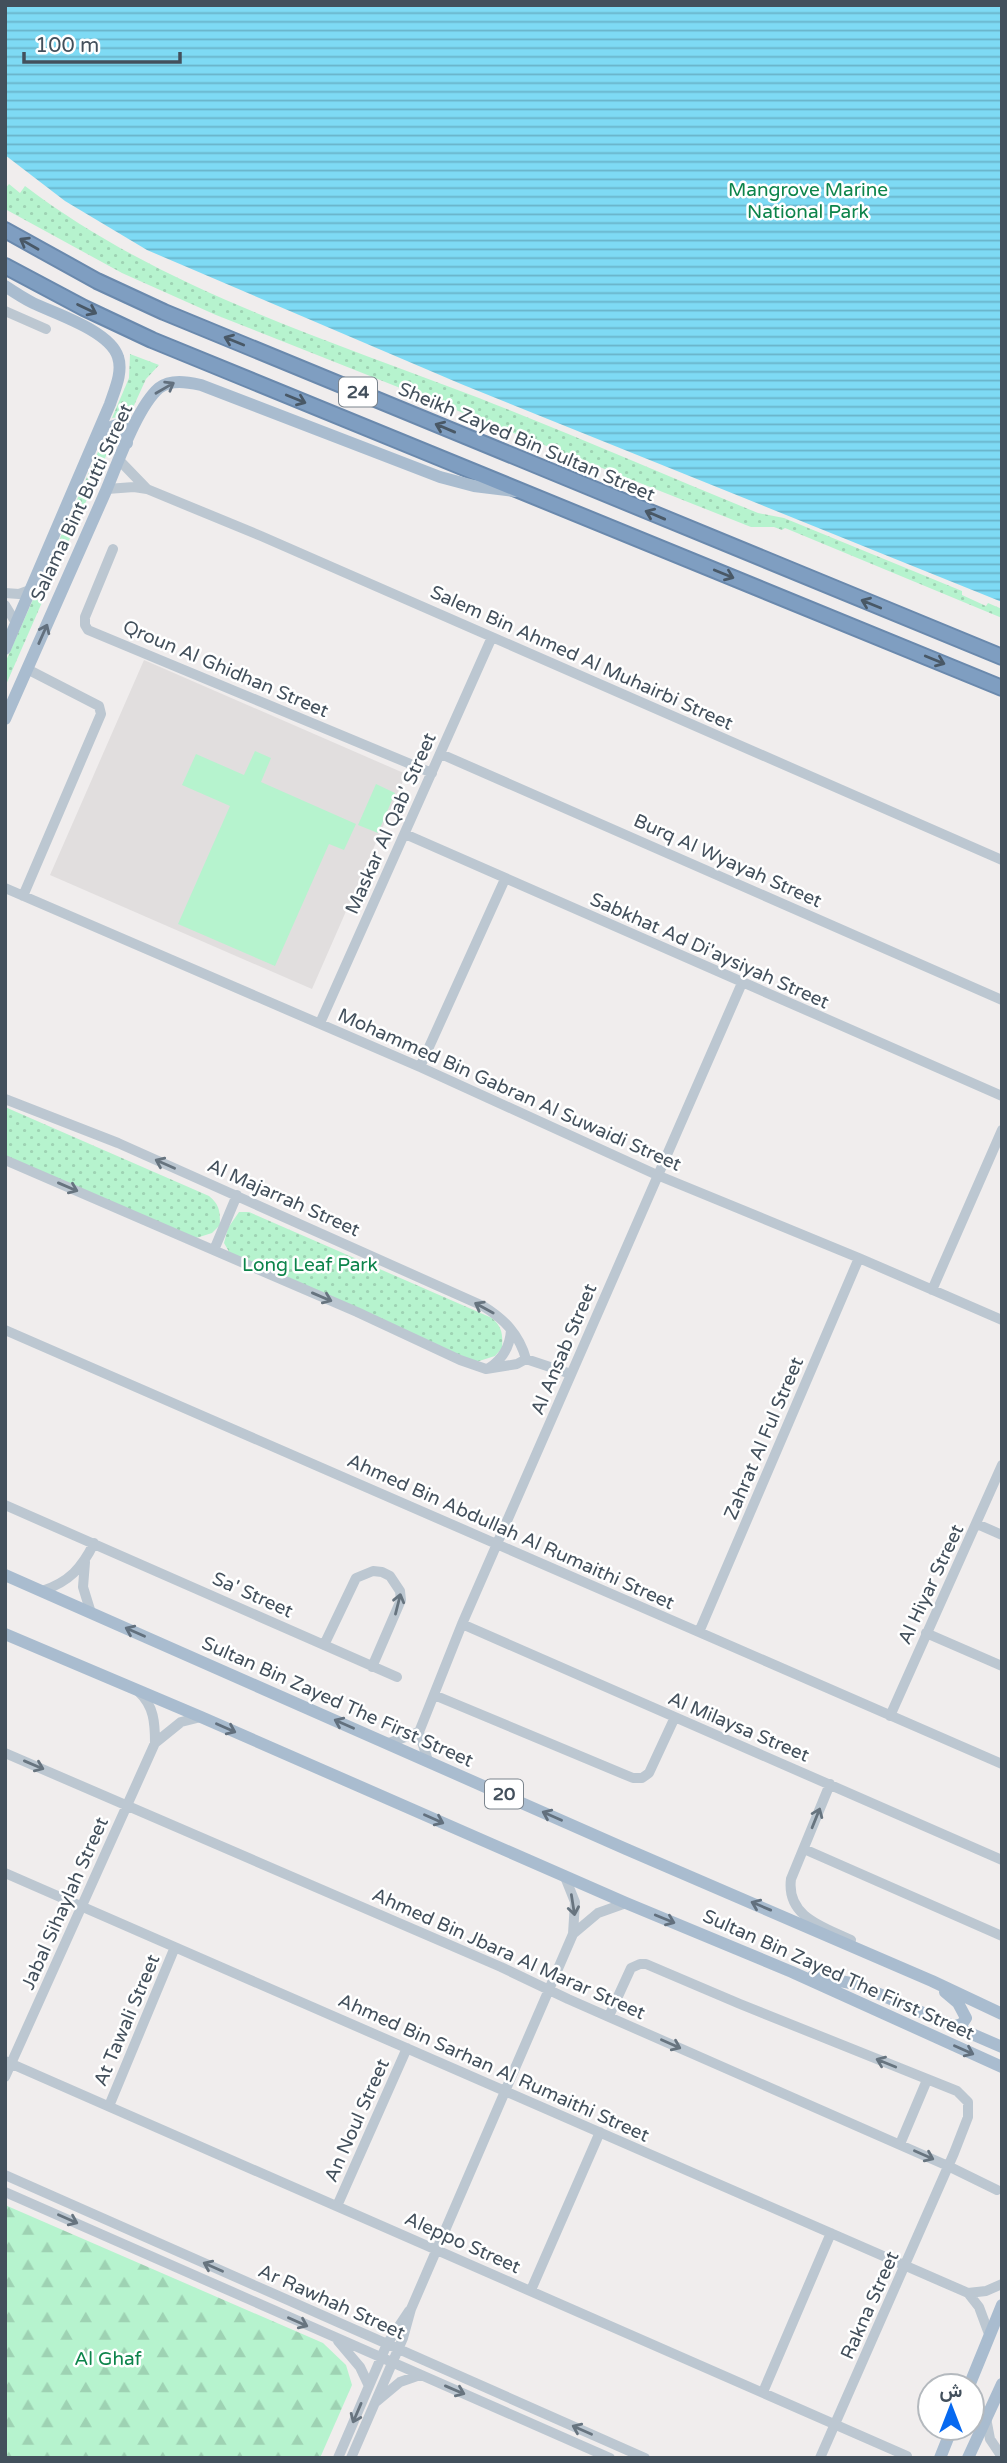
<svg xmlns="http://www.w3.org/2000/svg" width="1007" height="2463" font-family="'Varela Round',Vazirmatn,sans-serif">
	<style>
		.education { fill: #e1dede }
		.grass { fill: url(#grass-dots) }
		.forest { fill: url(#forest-firs) }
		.garden { fill: #b6f3ce }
		.water { fill: url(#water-rules) }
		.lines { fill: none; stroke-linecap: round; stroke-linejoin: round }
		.highway-casing { stroke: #6a89ad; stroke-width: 18 }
		.minor { stroke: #bcc7d1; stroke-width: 10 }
		.major { stroke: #a9bccf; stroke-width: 12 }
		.highway { stroke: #7f9ec1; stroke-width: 14 }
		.oneway { stroke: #495866 }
		.oneway2 { stroke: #62707e }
		.oneway3 { stroke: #67747f }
		.labels { text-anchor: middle; stroke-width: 5; stroke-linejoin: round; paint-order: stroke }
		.shield { fill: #fff; stroke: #7b848d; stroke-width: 2 }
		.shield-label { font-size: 18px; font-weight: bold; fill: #43505c }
		.park-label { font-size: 19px; fill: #0d844b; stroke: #fff }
		.street-label { font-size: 19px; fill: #43505c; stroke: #fff }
	</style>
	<defs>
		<pattern id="grass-dots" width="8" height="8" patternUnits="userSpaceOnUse" patternTransform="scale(1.75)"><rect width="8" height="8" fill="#b6f3ce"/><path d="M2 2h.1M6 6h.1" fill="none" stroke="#9ed2b3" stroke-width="1.8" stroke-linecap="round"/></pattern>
		<pattern id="forest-firs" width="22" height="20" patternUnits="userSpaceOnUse" patternTransform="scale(1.75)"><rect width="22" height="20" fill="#b6f3ce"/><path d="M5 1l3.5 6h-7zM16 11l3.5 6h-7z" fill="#9ed2b3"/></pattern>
		<pattern id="water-rules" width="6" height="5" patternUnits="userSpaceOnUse" patternTransform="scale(1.75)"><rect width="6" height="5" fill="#7edaf4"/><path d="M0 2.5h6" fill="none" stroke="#69b3c9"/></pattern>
	</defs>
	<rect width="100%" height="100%" fill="#f0eded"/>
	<path class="education" d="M 144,660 L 406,774 L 312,989 L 50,875 Z"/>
	<path class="grass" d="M 9,184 L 20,193 L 25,186 C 159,288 324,338 479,398 C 573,435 665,475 758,513 L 784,518 L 962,591 L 962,595 L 986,606 L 988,603 L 1002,609 L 1002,618 L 785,528 L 782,530 L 774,527 L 751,527 L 216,315 L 122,273 L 5,209 L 5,189 Z
		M 130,354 L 159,365 L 146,379 L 126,423 L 119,417 L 112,418 L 129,378 Z
		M 114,430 L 116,433 L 5,687 L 5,663 L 105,436 Z
		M 5,1107 L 209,1196 C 220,1205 220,1212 220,1225 L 212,1233 L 193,1239 L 5,1158 Z
		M 239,1212 L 249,1212 L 492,1318 C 502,1327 503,1334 502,1348 L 495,1356 L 476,1362 L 231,1255 L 224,1243 L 228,1228 Z"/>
	<path class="forest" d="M 5,2205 L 323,2343 L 346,2365 L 352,2385 L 320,2458 L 5,2458 Z"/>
	<path class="garden" d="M 255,751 L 271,758 L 261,782 L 356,824 L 344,850 L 329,844 L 275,966 L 178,924 L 230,806 L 182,785 L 196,754 L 244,775 Z
		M 376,784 L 395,793 L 378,833 L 358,825 Z"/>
	<path class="water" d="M 5,5 L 1002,5 L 1002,602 L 461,384 L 147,250 L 65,201 L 5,155 Z"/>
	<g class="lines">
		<defs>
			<path id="highway" d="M 5,230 L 97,281 L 164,312 L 1002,657
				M 5,266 L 84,308 L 152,340 L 1002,688"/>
		</defs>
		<use href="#highway" class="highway-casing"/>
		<path class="minor" d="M 5,311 L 46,329
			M 119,460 L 147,489
			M 107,489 L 134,487 L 147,489 L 261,536 L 1002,860
			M 113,549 L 85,617 L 85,625 L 88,630 L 432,773
			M 5,593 L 19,594 L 30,590
			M 5,605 L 16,623
			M 441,754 L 1002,1000
			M 405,834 L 1002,1096
			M 5,888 L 420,1067 L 657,1175 L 859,1258 L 1002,1320
			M 23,896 L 101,714 L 99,706 L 27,669
			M 320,1023 L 492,637
			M 420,1067 L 505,879
			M 5,1099 L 118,1143 L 483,1306 C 504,1319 519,1334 526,1359
			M 5,1160 L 357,1312 L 460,1360 L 486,1369 L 517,1364 L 526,1359 L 571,1374
			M 214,1250 L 237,1195
			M 932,1290 L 1002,1130
			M 5,1330 L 1002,1764
			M 489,1368 C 503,1359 510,1347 511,1330
			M 5,1505 L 397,1677
			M 977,1524 L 1002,1535
			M 85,1562 L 83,1587 L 91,1613
			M 42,1591 C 69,1582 82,1568 94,1543
			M 462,1624 L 1002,1860
			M 699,1632 L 859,1258
			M 926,1633 L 1002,1666
			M 324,1645 L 356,1578 L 373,1571 L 382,1572 L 390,1576 L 400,1591 L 401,1600 L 372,1667
			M 139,1692 C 154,1706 155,1723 155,1743
			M 434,1695 L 633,1778 L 642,1778 L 649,1773 L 675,1717
			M 890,1716 L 1002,1465
			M 389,1743 L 419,1732
			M 5,1753 L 501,1967 L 568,1999 L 948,2166 L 997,2190
			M 428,1761 L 419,1732 L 462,1624 L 742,983
			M 830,1784 L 791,1879 C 786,1917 824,1927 851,1940
			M 804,1849 L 1002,1936
			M 5,1873 L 968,2293 L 979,2307 L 989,2334
			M 573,1934 L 598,1913 L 626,1903
			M 609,2016 L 631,1968 L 640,1964 L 646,1964 L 740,2004 L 957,2091 L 968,2102 L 968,2117 L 954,2153 L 820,2458
			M 5,2061 L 907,2456
			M 5,2077 L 155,1743 L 181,1722 L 201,1717
			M 109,2106 L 175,1947
			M 900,2144 L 927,2080
			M 5,2175 L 645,2458
			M 5,2192 L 610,2458
			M 337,2206 L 407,2048
			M 531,2290 L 600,2132
			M 968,2293 L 986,2291 L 1002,2284
			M 338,2341 L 360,2367 L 369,2386
			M 763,2392 L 831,2233
			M 376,2402 L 400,2382 L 420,2375
			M 986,2418 L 990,2439 L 1002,2457
			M 338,2458 L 387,2344 L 409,2311
			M 351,2458 L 403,2338 L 411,2309 L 573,1934 L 575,1902 L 565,1877"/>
		<path class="major" d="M 5,286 C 14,292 23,298 33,303 C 56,314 110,331 118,357 C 123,372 115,389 110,404 L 5,649
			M 97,437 C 106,430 117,419 126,430 L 127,443
			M 5,719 C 38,644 72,568 105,493 C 117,465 137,407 159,388 C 171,379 187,382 201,385 L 440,477 L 474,486 L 515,491
			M 5,1575 L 626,1849 L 932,1981 L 1002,2014
			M 5,1634 L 201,1717 L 626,1903 L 792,1972 L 1002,2067
			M 813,1976 L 856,1984 L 1002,2047
			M 945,1992 L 958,2003 L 966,2018 L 962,2024 L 955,2026
			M 969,2386 L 1002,2305
			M 940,2458 L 952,2428
			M 968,2458 L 1002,2384"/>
		<use href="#highway" class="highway"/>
	</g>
	<defs><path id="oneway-shaft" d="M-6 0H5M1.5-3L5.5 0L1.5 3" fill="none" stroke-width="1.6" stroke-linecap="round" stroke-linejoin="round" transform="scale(1.75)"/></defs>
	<g class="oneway">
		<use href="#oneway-shaft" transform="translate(29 244) rotate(-150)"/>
		<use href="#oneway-shaft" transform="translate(87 309) rotate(26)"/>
		<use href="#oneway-shaft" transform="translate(234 341) rotate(-158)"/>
		<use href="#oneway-shaft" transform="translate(296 399) rotate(22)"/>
		<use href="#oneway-shaft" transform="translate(445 428) rotate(-157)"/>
		<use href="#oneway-shaft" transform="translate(655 515) rotate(-157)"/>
		<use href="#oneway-shaft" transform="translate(724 574) rotate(22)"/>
		<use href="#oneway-shaft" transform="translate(871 604) rotate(-158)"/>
		<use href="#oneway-shaft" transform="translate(935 660) rotate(22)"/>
	</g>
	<g class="oneway2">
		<use href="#oneway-shaft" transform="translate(165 388) rotate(-30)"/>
		<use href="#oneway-shaft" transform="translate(43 634) rotate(-66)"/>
		<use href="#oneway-shaft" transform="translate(135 1632) rotate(-156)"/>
		<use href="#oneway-shaft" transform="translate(344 1724) rotate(-156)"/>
		<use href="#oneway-shaft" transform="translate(226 1728) rotate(24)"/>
		<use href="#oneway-shaft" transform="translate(552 1816) rotate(-156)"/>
		<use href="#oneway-shaft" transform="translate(434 1819) rotate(24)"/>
		<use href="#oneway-shaft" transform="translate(761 1906) rotate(-157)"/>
		<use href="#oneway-shaft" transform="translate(665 1919) rotate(22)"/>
		<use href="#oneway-shaft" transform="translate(964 2050) rotate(24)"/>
	</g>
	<g class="oneway3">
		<use href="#oneway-shaft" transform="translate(165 1164) rotate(-156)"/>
		<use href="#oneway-shaft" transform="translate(68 1187) rotate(23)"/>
		<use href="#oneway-shaft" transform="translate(322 1297) rotate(23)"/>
		<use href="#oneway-shaft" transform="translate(484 1308) rotate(-151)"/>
		<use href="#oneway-shaft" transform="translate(398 1604) rotate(-76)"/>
		<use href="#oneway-shaft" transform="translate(34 1765) rotate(23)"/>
		<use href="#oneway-shaft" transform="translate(816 1818) rotate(-68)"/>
		<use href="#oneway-shaft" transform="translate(573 1905) rotate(81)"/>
		<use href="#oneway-shaft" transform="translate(671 2044) rotate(24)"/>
		<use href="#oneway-shaft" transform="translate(886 2063) rotate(-158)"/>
		<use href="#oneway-shaft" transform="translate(924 2155) rotate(24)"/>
		<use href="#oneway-shaft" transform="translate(68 2219) rotate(24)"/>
		<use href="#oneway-shaft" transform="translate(213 2267) rotate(-156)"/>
		<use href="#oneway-shaft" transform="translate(298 2322) rotate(24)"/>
		<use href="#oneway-shaft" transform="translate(455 2390) rotate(23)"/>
		<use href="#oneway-shaft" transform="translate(357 2413) rotate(113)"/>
		<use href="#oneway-shaft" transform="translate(582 2430) rotate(-156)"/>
	</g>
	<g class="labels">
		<g class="shield">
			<rect x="339" y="377.5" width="38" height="29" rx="5"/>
			<rect x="485" y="1779.5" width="38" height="29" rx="5"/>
		</g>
		<g class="shield-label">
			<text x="358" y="398">24</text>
			<text x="504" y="1800">20</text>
		</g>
		<g class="park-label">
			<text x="808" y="196">Mangrove Marine<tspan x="808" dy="22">National Park</tspan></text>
			<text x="310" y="1271">Long Leaf Park</text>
			<text x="108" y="2365">Al Ghaf</text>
		</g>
		<g class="street-label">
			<text transform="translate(527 441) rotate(23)" y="7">Sheikh Zayed Bin Sultan Street</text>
			<text transform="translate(81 502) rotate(-65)" y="7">Salama Bint Butti Street</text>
			<text transform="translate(582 657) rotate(24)" y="7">Salem Bin Ahmed Al Muhairbi Street</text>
			<text transform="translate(226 668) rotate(23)" y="7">Qroun Al Ghidhan Street</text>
			<text transform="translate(390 823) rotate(-66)" y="7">Maskar Al Qab' Street</text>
			<text transform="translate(728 860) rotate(24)" y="7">Burq Al Wyayah Street</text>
			<text transform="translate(710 950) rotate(24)" y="7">Sabkhat Ad Di'aysiyah Street</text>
			<text transform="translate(510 1089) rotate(24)" y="7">Mohammed Bin Gabran Al Suwaidi Street</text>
			<text transform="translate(284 1197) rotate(24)" y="7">Al Majarrah Street</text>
			<text transform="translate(563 1349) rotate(-67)" y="7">Al Ansab Street</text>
			<text transform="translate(763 1438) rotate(-67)" y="7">Zahrat Al Ful Street</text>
			<text transform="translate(511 1531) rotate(24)" y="7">Ahmed Bin Abdullah Al Rumaithi Street</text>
			<text transform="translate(930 1584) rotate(-65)" y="7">Al Hiyar Street</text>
			<text transform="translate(253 1594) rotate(24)" y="7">Sa' Street</text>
			<text transform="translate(338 1701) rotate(24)" y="7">Sultan Bin Zayed The First Street</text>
			<text transform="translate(739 1726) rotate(23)" y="7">Al Milaysa Street</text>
			<text transform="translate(64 1903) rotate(-66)" y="7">Jabal Sihaylah Street</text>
			<text transform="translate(509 1953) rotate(24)" y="7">Ahmed Bin Jbara Al Marar Street</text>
			<text transform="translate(839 1974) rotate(24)" y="7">Sultan Bin Zayed The First Street</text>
			<text transform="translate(126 2020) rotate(-67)" y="7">At Tawali Street</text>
			<text transform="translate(494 2067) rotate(24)" y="7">Ahmed Bin Sarhan Al Rumaithi Street</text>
			<text transform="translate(356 2120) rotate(-66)" y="7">An Noul Street</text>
			<text transform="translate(463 2242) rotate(24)" y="7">Aleppo Street</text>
			<text transform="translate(332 2301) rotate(24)" y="7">Ar Rawhah Street</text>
			<text transform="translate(869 2305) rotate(-66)" y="7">Rakna Street</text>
		</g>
	</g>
	<rect width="1007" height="2463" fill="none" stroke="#43505c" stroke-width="14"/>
	<g transform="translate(951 2407)"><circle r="33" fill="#ffffff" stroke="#b4b9be" stroke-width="2"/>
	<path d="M0-5L12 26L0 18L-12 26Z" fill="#0769f0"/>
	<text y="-10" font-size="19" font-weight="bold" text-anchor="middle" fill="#43505c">ش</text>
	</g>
	<path d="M24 52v10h156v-10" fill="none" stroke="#43505c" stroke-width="3.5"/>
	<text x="35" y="52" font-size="21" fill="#43505c" stroke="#ffffff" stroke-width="5" paint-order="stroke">100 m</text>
</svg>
